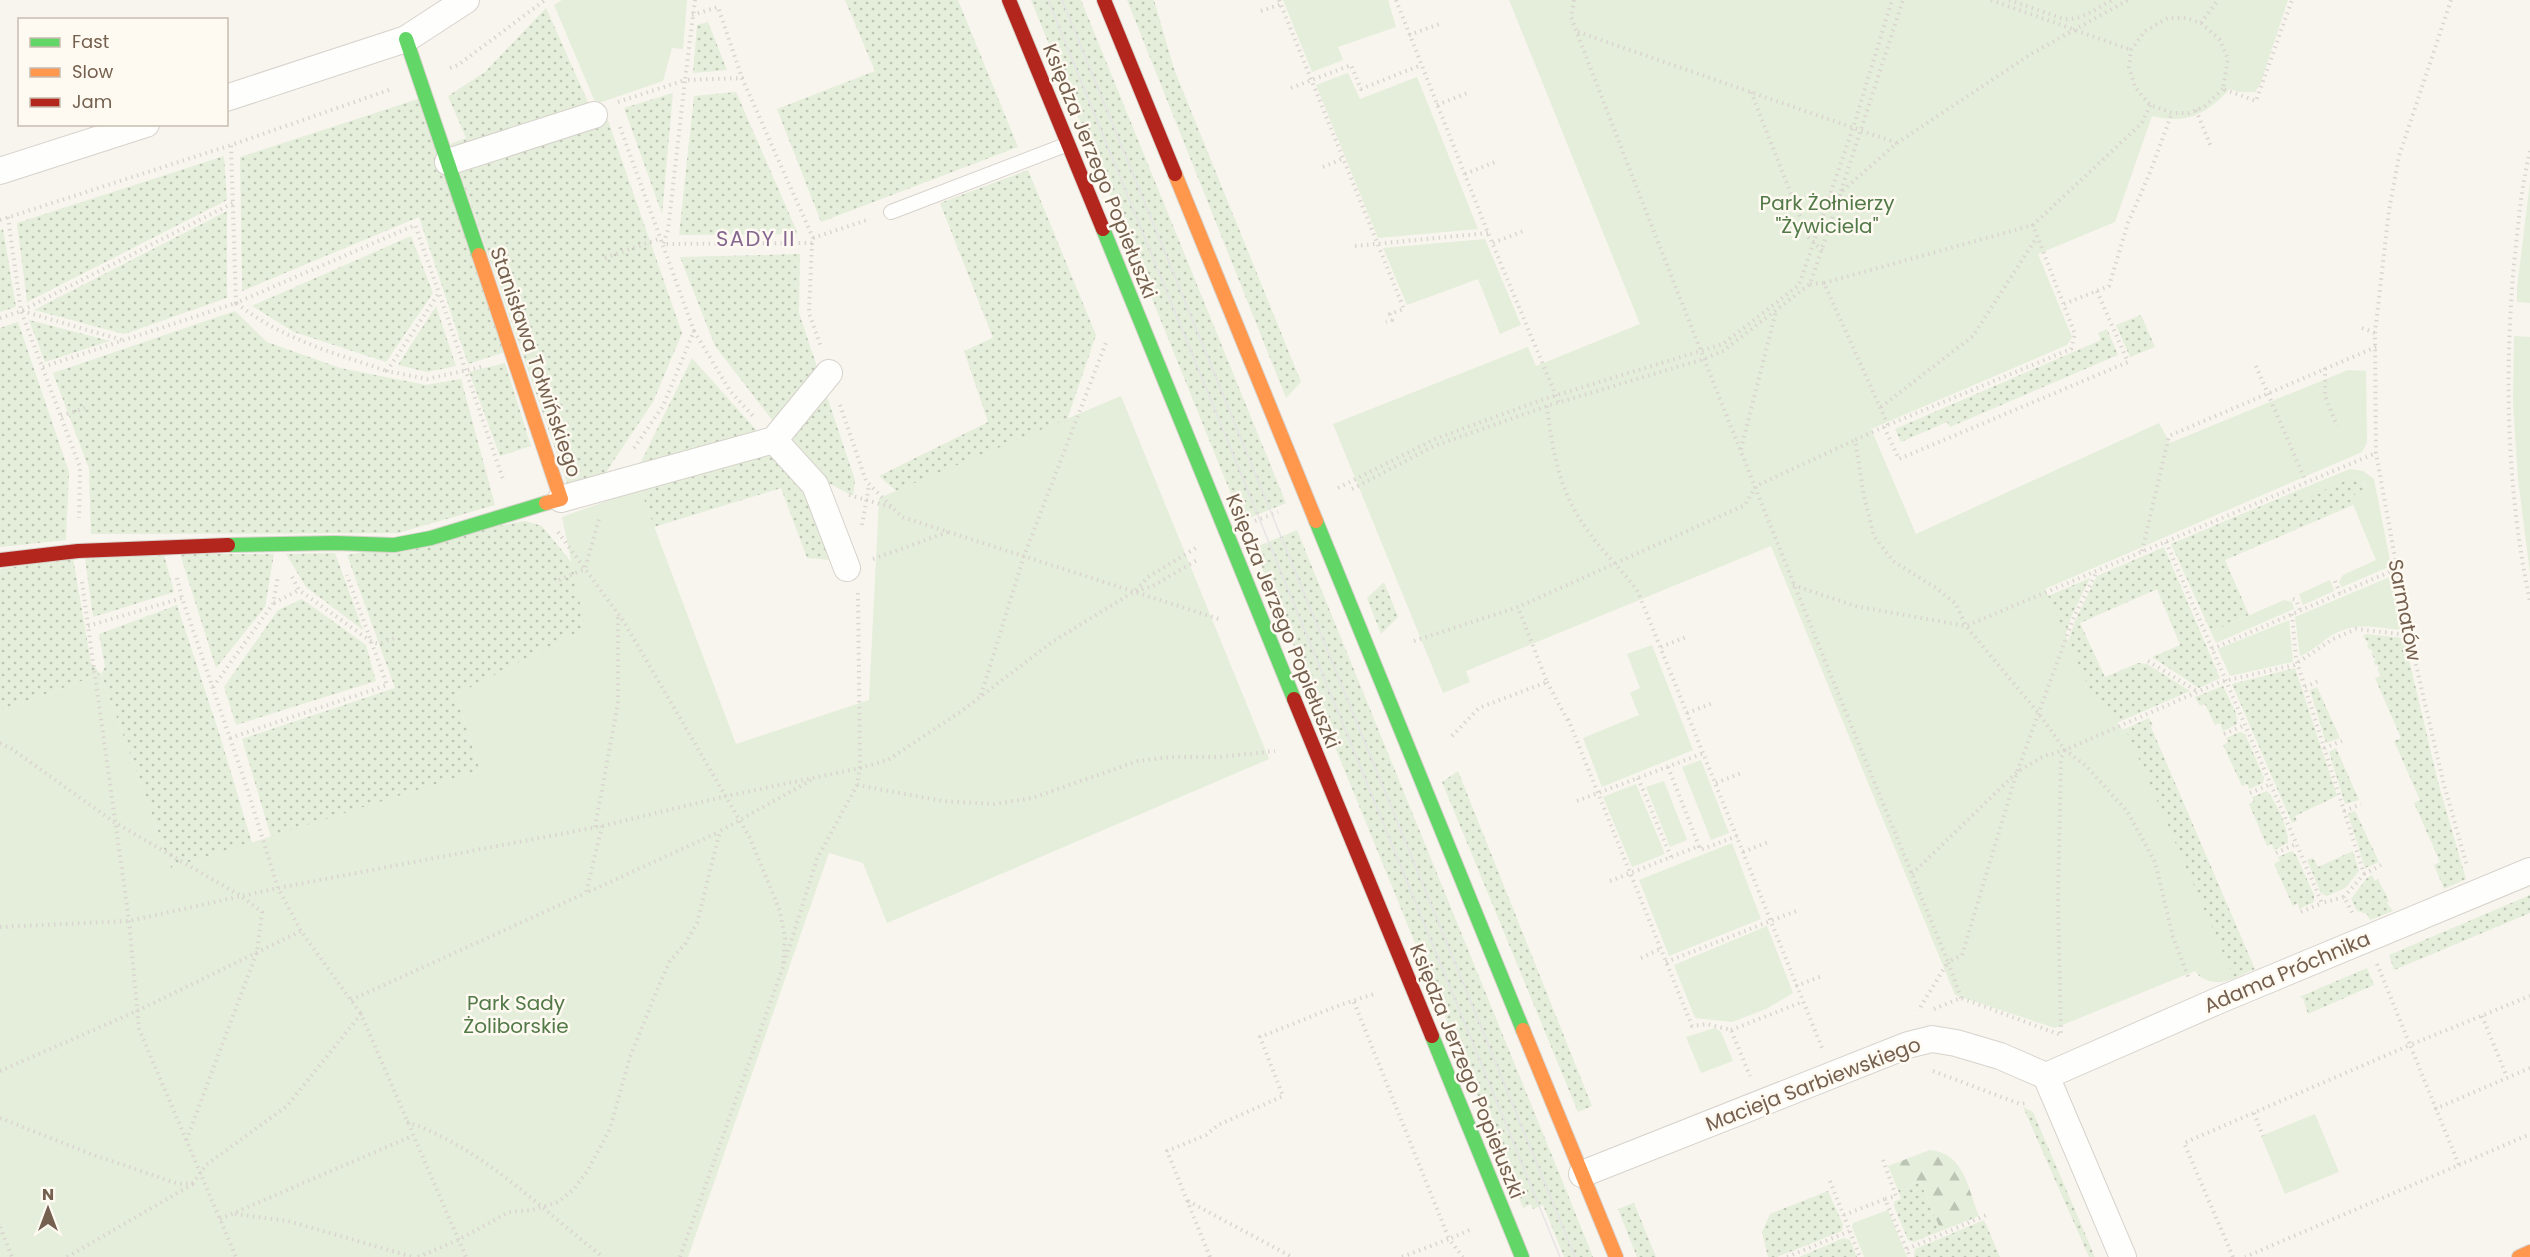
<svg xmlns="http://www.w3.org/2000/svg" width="2530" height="1257" font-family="Poppins,sans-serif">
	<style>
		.grass { fill: url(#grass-dots) }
		.forest { fill: url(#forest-firs) }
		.green { fill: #e4eeda }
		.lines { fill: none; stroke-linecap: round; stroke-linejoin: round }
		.lane-casing { stroke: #d7d2cc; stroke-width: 16 }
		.street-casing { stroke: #d7d2cc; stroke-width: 28 }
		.fast-casing { stroke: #d8d2cc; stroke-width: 16 }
		.slow-casing { stroke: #d8d2cc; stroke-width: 16 }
		.jam-casing { stroke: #d8d2cc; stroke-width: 16 }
		.path { stroke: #dad5d0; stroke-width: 4; stroke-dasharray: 1.5 4.5; stroke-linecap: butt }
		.lane { stroke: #fefefc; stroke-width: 14 }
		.street { stroke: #fefefc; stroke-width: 26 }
		.fast { stroke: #63d668; stroke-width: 14 }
		.slow { stroke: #ff974d; stroke-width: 14 }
		.jam { stroke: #b3261e; stroke-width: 14 }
		.tram { stroke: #e6e4e6; stroke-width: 1.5 }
		.labels { text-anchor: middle; stroke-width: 5; stroke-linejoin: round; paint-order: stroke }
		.street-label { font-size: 20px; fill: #75604f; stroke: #fefaf1 }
		.park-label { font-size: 20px; fill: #527948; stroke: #fefaf1 }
		.neighbourhood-label { font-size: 21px; letter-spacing: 1.5px; fill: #866790; stroke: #fefaf1 }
	</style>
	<defs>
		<pattern id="grass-dots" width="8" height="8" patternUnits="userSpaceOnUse" patternTransform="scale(1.5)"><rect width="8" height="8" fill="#e4eeda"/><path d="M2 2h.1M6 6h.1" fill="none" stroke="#bdc4b3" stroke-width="1.8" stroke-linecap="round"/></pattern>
		<pattern id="forest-firs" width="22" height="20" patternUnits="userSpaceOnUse" patternTransform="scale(1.5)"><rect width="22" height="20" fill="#e4eeda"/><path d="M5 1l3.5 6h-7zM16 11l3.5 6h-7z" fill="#bdc4b3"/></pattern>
	</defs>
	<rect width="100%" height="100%" fill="#f8f5ee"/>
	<path class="grass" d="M 845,0 L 958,0 L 1018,147 L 821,222 L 777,109 L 875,71 Z
		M 1031,0 L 1081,0 L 1286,503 L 1242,521 Z
		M 1127,0 L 1154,0 L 1174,69 L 1301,382 L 1286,398 Z
		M 546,8 L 592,111 L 604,109 L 682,333 L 653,402 L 602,478 L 568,486 L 450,144 L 466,138 L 448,96 L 485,72 Z
		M 708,22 L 727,70 L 693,73 L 697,25 Z
		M 736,92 L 798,234 L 679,235 L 694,96 Z
		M 673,93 L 662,214 L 624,108 Z
		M 418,99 L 505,352 L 468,364 L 419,217 L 242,291 L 240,157 Z
		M 224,156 L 227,200 L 27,302 L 17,223 Z
		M 1028,170 L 1096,335 L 1067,420 L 896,491 L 879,476 L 988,422 L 964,351 L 993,338 L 940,203 Z
		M 227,211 L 227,298 L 124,334 L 34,310 Z
		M 3,229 L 16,307 L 0,312 L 0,230 Z
		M 411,236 L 433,293 L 386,362 L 294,332 L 252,306 Z
		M 800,254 L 799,313 L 855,480 L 853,496 L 821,479 L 769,416 L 715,346 L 680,257 Z
		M 436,306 L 456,366 L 427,372 L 398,365 Z
		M 235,311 L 267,342 L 340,368 L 426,385 L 461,379 L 495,505 L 398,533 L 91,534 L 89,469 L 53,373 Z
		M 2141,315 L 2155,347 L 2130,357 L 2116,325 Z
		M 29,320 L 110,341 L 45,362 Z
		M 18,322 L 69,472 L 66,540 L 0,547 L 0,328 Z
		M 2107,329 L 2118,355 L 1950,427 L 1947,422 L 1901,442 L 1895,429 L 2101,340 L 2098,333 Z
		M 692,358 L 806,486 L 832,560 L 807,558 L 781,488 L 654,527 L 640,489 L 621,496 L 624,480 L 641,462 Z
		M 505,363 L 531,446 L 500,456 L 469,372 Z
		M 2353,477 L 2361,480 L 2367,489 L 2350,497 L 2353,505 L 2225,560 L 2249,615 L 2211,632 L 2171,544 L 2296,491 L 2300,500 Z
		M 525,521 L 542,526 L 572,563 L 586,628 L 456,695 L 480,770 L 271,837 L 242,739 L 395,688 L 347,555 Z
		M 1297,530 L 1566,1190 L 1593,1257 L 1564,1257 L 1543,1205 L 1533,1209 L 1531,1204 L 1523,1208 L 1254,548 Z
		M 2164,547 L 2220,678 L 2199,688 L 2152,657 L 2180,645 L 2157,589 L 2080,623 L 2105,677 L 2138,663 L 2147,664 L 2190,691 L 2075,741 L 2064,654 L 2075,621 L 2097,576 Z
		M 163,551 L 174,592 L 93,617 L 85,559 Z
		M 335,553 L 363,630 L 306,587 L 286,554 Z
		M 180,554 L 274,554 L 265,607 L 216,668 Z
		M 73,558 L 91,663 L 101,674 L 105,667 L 99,634 L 177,605 L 220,736 L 252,843 L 171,868 L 101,674 L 0,711 L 0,569 Z
		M 2090,578 L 2071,617 L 2060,652 L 1980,625 Z
		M 1384,582 L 1398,617 L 1381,634 L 1367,598 Z
		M 302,599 L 366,645 L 376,681 L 236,725 L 224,687 L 278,610 Z
		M 2366,634 L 2404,638 L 2438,782 L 2466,879 L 2444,889 L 2434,865 L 2440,862 L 2414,803 L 2420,800 L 2394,741 L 2401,738 L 2375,678 L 2381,676 L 2377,669 L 2379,668 L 2378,665 L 2375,665 L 2374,661 L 2376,660 L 2371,654 L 2373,653 L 2371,649 L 2369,650 L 2367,645 L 2369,644 L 2363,636 Z
		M 2295,668 L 2337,796 L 2295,816 L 2297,821 L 2292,823 L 2232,684 Z
		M 2223,686 L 2236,713 L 2237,724 L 2223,731 L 2220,723 L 2215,725 L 2205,704 L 2200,706 L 2195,697 Z
		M 2317,687 L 2340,738 L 2326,743 L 2310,690 Z
		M 2149,718 L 2153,726 L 2151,727 L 2255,969 C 2236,977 2219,989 2199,976 L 2080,749 Z
		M 2240,732 L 2245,734 L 2264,778 L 2263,783 L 2249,789 L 2247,784 L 2242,786 L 2223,745 L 2228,742 L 2226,738 Z
		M 2336,748 L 2359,800 L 2345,804 L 2329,752 Z
		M 1458,771 L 1592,1106 L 1578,1112 L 1442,782 Z
		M 2267,791 C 2277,803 2288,827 2288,843 L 2274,850 L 2272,844 L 2267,846 L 2249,804 L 2254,801 L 2252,797 Z
		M 2355,811 L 2379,862 L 2365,868 L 2348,814 Z
		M 2292,851 L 2296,855 L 2314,895 L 2314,902 L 2299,909 L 2298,903 L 2293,906 L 2274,864 L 2280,861 L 2278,857 Z
		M 2353,851 L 2359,871 L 2345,888 L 2327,896 L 2321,893 L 2307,860 L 2313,858 L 2318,867 Z
		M 2372,875 L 2375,881 L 2378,879 L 2389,901 L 2387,903 L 2393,911 L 2370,920 L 2367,914 L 2357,911 L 2351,899 L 2367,878 Z
		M 2530,895 L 2530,913 L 2394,970 L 2389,955 Z
		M 2367,968 L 2374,985 L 2308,1014 L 2303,998 L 2299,997 Z
		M 2023,1107 L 2033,1112 L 2095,1257 L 2089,1257 Z
		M 1920,1181 L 1941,1231 L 1913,1242 L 1908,1240 L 1894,1206 L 1895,1201 L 1901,1199 L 1898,1190 Z
		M 1828,1191 L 1843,1225 L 1842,1231 L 1777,1257 L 1768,1257 L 1762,1232 L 1770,1214 Z
		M 1634,1203 L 1656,1257 L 1637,1257 L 1618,1209 Z
		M 1984,1220 L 2000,1257 L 1914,1257 L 1915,1249 Z
		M 1844,1238 L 1850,1240 L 1857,1257 L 1799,1257 Z"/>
	<path class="forest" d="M 1930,1150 C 1965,1154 1967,1187 1979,1216 L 1941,1231 L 1920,1181 L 1898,1190 L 1888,1166 Z"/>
	<path class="green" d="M 562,0 L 687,0 L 683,49 L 672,48 L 663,81 L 596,104 L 554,5 Z
		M 1283,0 L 1388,0 L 1396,27 L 1338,47 L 1343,60 L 1312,72 Z
		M 1509,0 L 2288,0 L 2260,85 L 2255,92 L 2239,92 L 2230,89 C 2206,114 2187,125 2152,116 L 2115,222 L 2038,254 L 2072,337 L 2067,345 L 1871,429 L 1916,534 L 2159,423 L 2170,443 L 2348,370 L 2366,371 L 2367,443 L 2362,452 L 2045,589 L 2094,699 L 2129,736 L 2234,978 C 2219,985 2206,983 2195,971 L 2055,1028 L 1955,995 L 1771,546 L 1466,671 L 1470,682 L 1443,693 L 1333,424 L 1528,347 L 1536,366 L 1640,324 Z
		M 1348,73 L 1360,99 L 1417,77 L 1478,229 L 1378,238 L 1316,85 Z
		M 2530,182 L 2530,303 L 2517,302 L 2517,288 Z
		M 1485,239 L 1521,325 L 1500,334 L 1478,279 L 1407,305 L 1383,248 Z
		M 2514,336 L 2530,337 L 2530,573 L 2518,479 L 2513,403 Z
		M 1121,396 L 1269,759 L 887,923 L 863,863 L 829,853 L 688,1257 L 0,1257 L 0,711 L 101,674 L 171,868 L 480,770 L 456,695 L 585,628 L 562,517 L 640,489 L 736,744 L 869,700 L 879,498 Z
		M 2350,469 L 2363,471 L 2374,479 L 2391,566 L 2342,587 L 2339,582 L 2343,575 L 2376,560 L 2350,497 L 2367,489 C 2365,483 2360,478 2353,477 L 2300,501 L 2296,491 Z
		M 2392,576 L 2402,630 C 2376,628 2357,621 2332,635 C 2321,642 2313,651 2300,656 L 2295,617 Z
		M 2330,580 L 2334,591 L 2303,605 L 2299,594 Z
		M 2284,600 L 2292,602 L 2294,609 L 2216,643 L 2211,632 Z
		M 2289,620 L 2293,662 L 2230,676 L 2218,649 Z
		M 1652,645 L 1693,750 L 1602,787 L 1583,738 L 1639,715 L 1630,693 L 1640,688 L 1627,654 Z
		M 1701,760 L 1729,833 L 1711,840 L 1682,767 Z
		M 1664,781 L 1687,840 L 1670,847 L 1646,787 Z
		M 1636,784 L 1665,854 L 1632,867 L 1603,797 Z
		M 1732,843 L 1761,919 L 1669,956 L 1639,880 Z
		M 1767,926 L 1793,993 L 1766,1009 L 1732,1022 L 1695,1018 L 1674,965 Z
		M 1715,1028 L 1721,1032 L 1733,1061 L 1701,1073 L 1686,1037 Z
		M 2315,1114 L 2339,1172 L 2285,1194 L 2261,1136 Z
		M 1888,1210 L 1907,1257 L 1864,1257 L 1852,1227 L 1853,1223 Z"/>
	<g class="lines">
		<defs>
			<path id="lane" d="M 891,212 L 1068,144"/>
			<path id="street" d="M 226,98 L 406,39 L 466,0
				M 448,162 L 594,115
				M 0,171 L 146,124
				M 774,440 L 829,373
				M 561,499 L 774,440 L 815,485 L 847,568
				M 2046,1076 L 2222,999 L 2530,871
				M 2046,1076 L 2123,1257
				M 1582,1174 L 1908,1045 L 1932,1039 L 1956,1043 L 2000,1056 L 2046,1076"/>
			<path id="fast" d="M 406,39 L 479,255
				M 1103,229 L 1294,699
				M 1316,521 L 1523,1030
				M 228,545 L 335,543 L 394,545 L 431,538 L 546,503
				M 1432,1036 L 1522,1257"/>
			<path id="slow" d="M 1175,174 L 1316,521
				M 479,255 L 561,499 L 546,503
				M 1523,1030 L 1616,1257
				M 2519,1257 L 2530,1252"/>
			<path id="jam" d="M 1009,0 L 1103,229
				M 1104,0 L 1175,174
				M 0,560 L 78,551 L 228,545
				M 1294,699 L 1432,1036"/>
		</defs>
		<use href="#lane" class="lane-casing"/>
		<use href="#street" class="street-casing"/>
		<use href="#fast" class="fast-casing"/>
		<use href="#slow" class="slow-casing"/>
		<use href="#jam" class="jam-casing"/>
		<path class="path" d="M 1279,0 L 1404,309 L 1390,314 L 1392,320 L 1386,322
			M 1396,0 L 1488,233 L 1559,403
			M 1574,0 L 1571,17 C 1692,334 1819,648 1948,962 L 1918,1011
			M 1991,0 L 2131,50
			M 2009,0 L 2064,19 C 2082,20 2096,9 2112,0
			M 2451,0 L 2399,156 L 2389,210 L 2375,333 L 2376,453 L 2409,635 L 2443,781 L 2467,866
			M 1261,11 L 1281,4
			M 692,15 L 718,7 L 742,78
			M 2201,23 L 2218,0
			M 1578,32 L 1897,143
			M 1409,35 L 1440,24
			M 450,68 L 458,65 L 545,0
			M 1291,88 L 1351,65 L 1361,89 L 1421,65
			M 2223,89 L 2204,107 L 2189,113 L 2172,113 L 2150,105 L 2135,87 L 2129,67 L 2131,50 L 2145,31 L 2168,18 L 2186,18 L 2201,23 L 2220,40 L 2228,59 L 2223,89 L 2256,101 L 2292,0
			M 389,90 L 231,145 L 236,303 L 415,225 L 439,293
			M 1751,92 L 1808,237 L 1823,251
			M 618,102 L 685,80 L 668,230 L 663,244 L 812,243 L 813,238 L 742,78 L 685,80 L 695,0
			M 1437,105 L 1467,93
			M 2196,110 L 2211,147
			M 620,127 L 694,331
			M 2530,151 C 2521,188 2518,226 2514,264 C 2504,377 2507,492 2530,602
			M 1323,167 L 1342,159
			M 1465,174 L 1495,162
			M 1841,191 L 1903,0
			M 8,217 L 21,311 L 80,467 L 79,518
			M 0,220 L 231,145
			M 813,238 L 870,219
			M 812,243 L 809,313 L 821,347
			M 1493,243 L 1523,231
			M 1355,246 L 1488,233
			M 605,258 L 661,238
			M 1824,283 L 2033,225
			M 1810,284 L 1824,283 L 1888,425 L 1855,440 L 1864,496 L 1874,536 L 1893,561 L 1936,588 L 1956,604 L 1966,626 L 2040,715 L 2065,750 L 2086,766 L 2127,811 L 2155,862 L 2173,937 L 2189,979
			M 2064,304 L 2109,286 L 2128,223 L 2149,175 L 2172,113
			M 22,311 L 122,340
			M 0,318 L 21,311 L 233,203
			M 2362,328 L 2375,333
			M 2256,366 L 2306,482
			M 43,367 L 236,303 C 284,340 331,352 387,371
			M 481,367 L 427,379 L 387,371 L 439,293 L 504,482
			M 2325,368 L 2325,396 L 2337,426
			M 840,405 L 866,481 L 902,517 L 1222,620
			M 1547,406 C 1553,454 1559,491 1588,531 C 1603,553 1623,570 1638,592 L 1822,1048
			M 1881,407 L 1973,336 L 2037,237
			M 61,416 L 85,408
			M 1888,425 L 2071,349 L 2075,334 L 2033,225 L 2142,123 L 2150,105
			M 1884,427 L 1899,459 L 2128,362 L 2097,291
			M 634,448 L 663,406 L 694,331 L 730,391 L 753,416
			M 1741,449 L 1776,311
			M 1338,488 L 1435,439 L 1544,399 L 1723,344 L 1799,285 L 1853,128 L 1892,0
			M 1352,489 L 1434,446 L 1547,406 L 1704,359 L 1723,351 L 1810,284 L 1841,192 L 1897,143 L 2031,54 L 2128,0
			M 849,495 L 894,508
			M 1255,521 L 1278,512
			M 862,525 L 869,485
			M 558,532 L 624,622 L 750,838 L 780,911 L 785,938 L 783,967
			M 2166,542 L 2322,903 L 2344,897 L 2353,914
			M 2142,551 L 2169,436 L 2376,347
			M 873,559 L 948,532
			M 292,577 L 299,590 L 372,642 L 379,644 L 397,637
			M 177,578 L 182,598
			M 559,580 L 585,569 L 599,519
			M 2335,581 L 2340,593
			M 82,582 L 129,921 L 139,1029 L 236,1257
			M 1793,585 L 1855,606 L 1966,626 L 2376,453
			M 1136,591 L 1153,586 L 1197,560
			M 2293,599 L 2296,600 L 2300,610
			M 274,603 L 299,590
			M 2292,614 L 2296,659 L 2364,874 L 2344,897
			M 88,626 L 182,598 L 246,785 L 278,888 L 301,931 L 361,1014
			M 1414,641 L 1518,607 L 1745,505 L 1756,486 L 1855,440
			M 1661,647 L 1686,637
			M 2212,649 L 2396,569
			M 2148,661 L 2198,692
			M 1547,682 L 1568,721
			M 213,687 L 273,604 L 278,576
			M 2305,687 L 2321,680
			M 981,695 L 1024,556 L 1107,340
			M 1687,713 L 1713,703
			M 1568,719 L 1692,1026 L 1707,1024 L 1731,1030 L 1750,1076
			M 2224,734 L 2245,725
			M 1452,736 L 1479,708 L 1547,682 L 1518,607
			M 230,738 L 387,685 L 347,575
			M 0,743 L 12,749 L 114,822 L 241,896 L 262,912 L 257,952 L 186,1141
			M 2324,748 L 2342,741
			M 1668,767 L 1699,846
			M 1638,778 L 1671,857
			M 1716,783 L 1741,773
			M 857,785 L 942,801 L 994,804 L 1032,798 L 1138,761 L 1171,757 L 1220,757 L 1275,751
			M 2250,793 L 2271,784
			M 1577,801 L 1704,753
			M 2344,811 L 2361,804
			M 602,826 L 586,893 L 719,832
			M 595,827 L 618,703 L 618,616
			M 1743,852 L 1768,842
			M 2276,853 L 2296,844
			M 1912,874 L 2017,772 L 2044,756 L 2065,750 L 2220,682 L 2294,665 L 2333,639 L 2356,629 L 2409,635
			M 2364,874 L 2381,865
			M 1610,881 L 1699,846 L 1700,850 L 1737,836
			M 2301,912 L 2322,903
			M 0,927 L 129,921 L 278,888 L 602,826 L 727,796 L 860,768 L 888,760 L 963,710 L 1052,642 L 1135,591 L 1148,577 L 1199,546
			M 1641,958 L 1660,949
			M 1666,962 L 1796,911
			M 2377,964 L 2410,1045 L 2530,996
			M 1796,986 L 1822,976
			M 1961,998 L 1948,962 L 1962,955 L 2017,772 L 2073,619 L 2097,571
			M 351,1000 L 586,893
			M 1354,1002 L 1449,1239 L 1472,1229
			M 1934,1009 L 1961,998 L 2061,1035 L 2058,900 L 2061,758 L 2065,750
			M 2482,1016 L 2507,1077
			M 1731,1030 L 1802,1002
			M 0,1071 L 137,1011 L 301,931
			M 1933,1071 L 2020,1104 L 2027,1103
			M 2435,1109 L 2530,1068
			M 2254,1113 L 2263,1136
			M 0,1118 L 91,1154 L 179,1184 L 193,1183 L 206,1165 L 287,1106 L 361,1014 L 466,1257
			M 407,1122 C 483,1148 541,1209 603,1257
			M 1883,1160 L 1896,1196 L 1885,1199 L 1910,1257
			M 2459,1165 L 2530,1134
			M 1830,1181 L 1860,1257
			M 1188,1201 L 1292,1257
			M 235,1214 L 288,1221 L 413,1257
			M 1844,1215 L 1885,1199
			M 220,1219 L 412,1136
			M 0,1227 L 12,1257
			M 1907,1249 L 1989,1214
			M 67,1257 L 193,1184
			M 418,1257 L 458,1240 L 509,1212 L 532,1210 L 558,1202 L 574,1189 L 588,1170 L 610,1129 L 630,1057 L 657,990 L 670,961 L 685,944 L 697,923 L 720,831 L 815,778
			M 680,1257 L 783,967 L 817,859 L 857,785 L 860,768 L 858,593
			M 1210,1257 L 1167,1151 L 1206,1135 L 1218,1125 L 1283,1096 L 1260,1037 L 1340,1005 L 1377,993
			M 1402,1257 L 1449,1239 L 1463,1257
			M 1787,1257 L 1850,1231
			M 2233,1257 L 2184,1143 L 2410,1045 L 2459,1165 L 2245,1257"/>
		<use href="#lane" class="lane"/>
		<use href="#street" class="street"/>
		<use href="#fast" class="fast"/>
		<use href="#slow" class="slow"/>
		<use href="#jam" class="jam"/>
		<path class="tram" d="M 1048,0 L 1560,1257
			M 1062,0 L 1575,1257"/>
	</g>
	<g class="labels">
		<g class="street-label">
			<text transform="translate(1100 171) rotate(68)" y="7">Księdza Jerzego Popiełuszki</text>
			<text transform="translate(536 362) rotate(71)" y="7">Stanisława Tołwińskiego</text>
			<text transform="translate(2405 610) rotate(79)" y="7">Sarmatów</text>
			<text transform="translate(1283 621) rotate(68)" y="7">Księdza Jerzego Popiełuszki</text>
			<text transform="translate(2287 972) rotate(-23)" y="7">Adama Próchnika</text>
			<text transform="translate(1467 1071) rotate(68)" y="7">Księdza Jerzego Popiełuszki</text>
			<text transform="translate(1813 1084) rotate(-21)" y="7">Macieja Sarbiewskiego</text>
		</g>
		<g class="park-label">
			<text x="1827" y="210">Park Żołnierzy<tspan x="1827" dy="23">"Żywiciela"</tspan></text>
			<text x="516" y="1010">Park Sady<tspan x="516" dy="23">Żoliborskie</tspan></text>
		</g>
		<g class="neighbourhood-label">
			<text x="756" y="246">SADY II</text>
		</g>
	</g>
	<rect x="18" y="18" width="210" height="108" fill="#fefaf1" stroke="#c7bcb0" stroke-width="1.5"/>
	<rect x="30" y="38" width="30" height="9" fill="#63d668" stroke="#c7bcb0" stroke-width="1.5"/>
	<text x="72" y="48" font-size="18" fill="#75604f">Fast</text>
	<rect x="30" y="68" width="30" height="9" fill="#ff974d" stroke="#c7bcb0" stroke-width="1.5"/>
	<text x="72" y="78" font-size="18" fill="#75604f">Slow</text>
	<rect x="30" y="98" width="30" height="9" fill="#b3261e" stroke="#c7bcb0" stroke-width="1.5"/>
	<text x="72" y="108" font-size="18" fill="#75604f">Jam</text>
	<g transform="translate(48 1209)" stroke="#fefaf1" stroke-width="4.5" paint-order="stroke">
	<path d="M0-4.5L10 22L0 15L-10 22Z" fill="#75604f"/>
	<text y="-9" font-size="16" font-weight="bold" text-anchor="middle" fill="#75604f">N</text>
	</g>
</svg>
